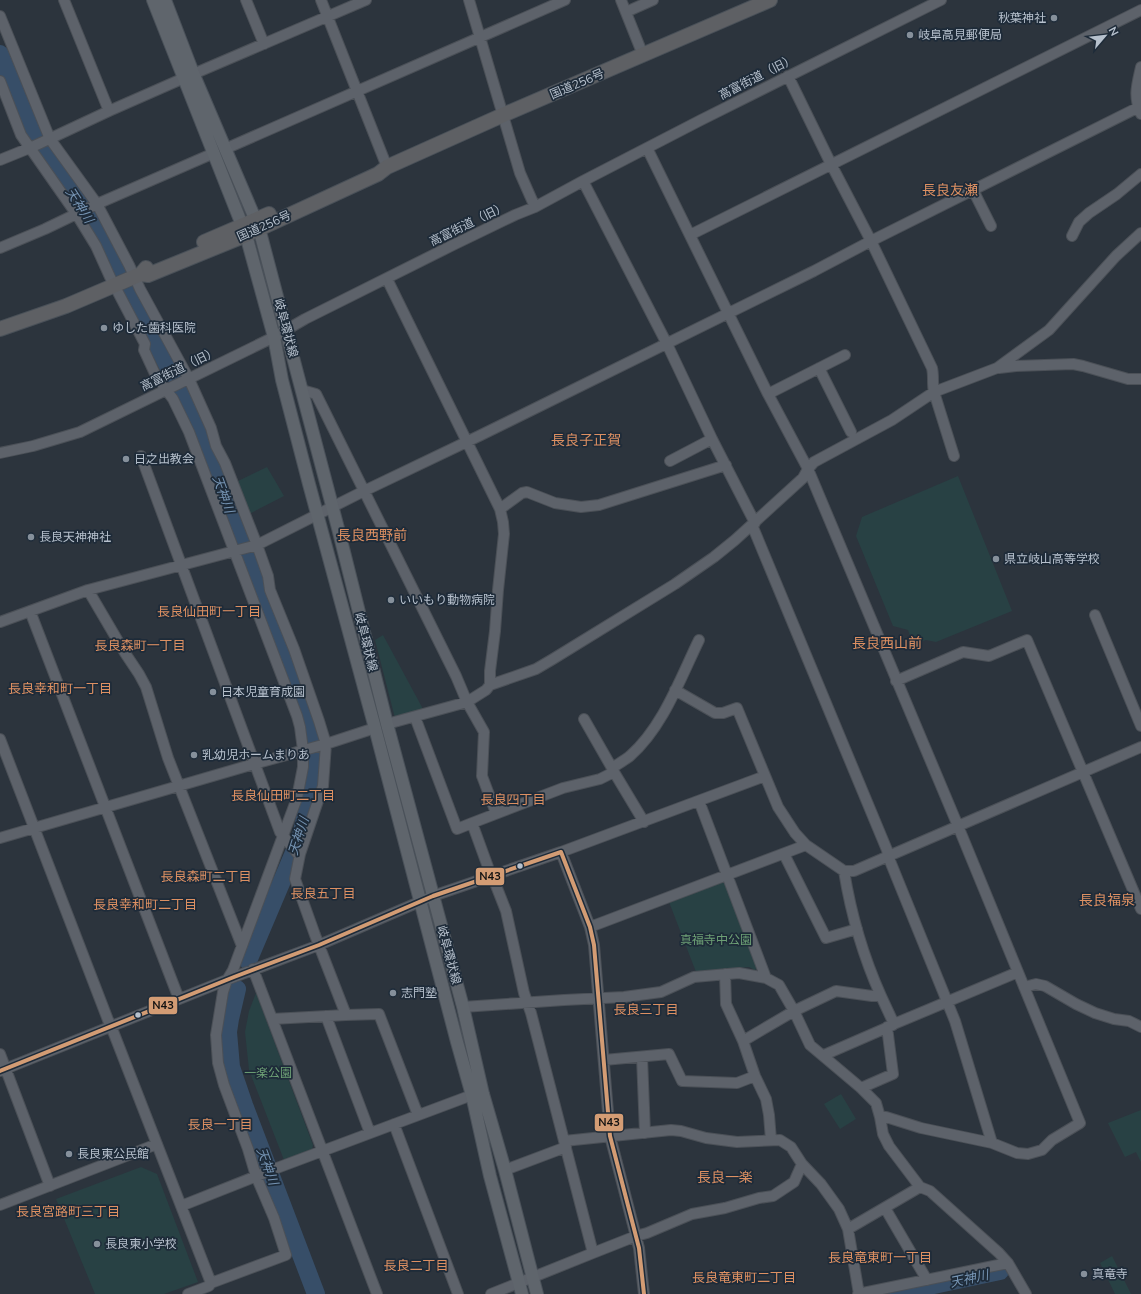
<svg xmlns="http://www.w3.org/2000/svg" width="1141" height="1294" font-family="Mulish,'Noto Sans JP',sans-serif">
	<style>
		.green { fill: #284144 }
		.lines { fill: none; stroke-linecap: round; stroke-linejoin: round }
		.river { stroke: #374e68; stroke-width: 18 }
		.minor-casing { stroke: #4b5057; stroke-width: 12 }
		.major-casing { stroke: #4a5159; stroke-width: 14 }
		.highway-casing { stroke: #495058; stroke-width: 16 }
		.minor { stroke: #5d626a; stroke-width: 10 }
		.major { stroke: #5f656c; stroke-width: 12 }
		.highway { stroke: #5e6064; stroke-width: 14 }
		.bus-1-casing { stroke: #1e2b39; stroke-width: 7 }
		.bus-1 { stroke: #d39c74; stroke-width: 4 }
		.poi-dot { fill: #86909b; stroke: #1e2b39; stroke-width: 1.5 }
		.bus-dot { fill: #b7c1cd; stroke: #1e2b39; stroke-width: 1.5 }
		.labels { text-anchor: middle; stroke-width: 3.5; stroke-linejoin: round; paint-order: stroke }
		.poi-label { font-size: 12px; fill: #b7c1cd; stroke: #1e2b39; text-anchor: start }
		.street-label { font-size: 12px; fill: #b7c1cd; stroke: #1e2b39 }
		.park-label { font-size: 12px; fill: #6da075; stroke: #1e2b39 }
		.water-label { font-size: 13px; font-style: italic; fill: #7593b2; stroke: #1e2b39 }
		.neighbourhood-label { font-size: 13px; fill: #dd9062; stroke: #1e2b39 }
		.quarter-label { font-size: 14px; fill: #dd9062; stroke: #1e2b39 }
		.line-badge { stroke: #1e2b39; stroke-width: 1.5 }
		.pale-badge-label { font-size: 11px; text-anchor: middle; font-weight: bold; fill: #111 }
	</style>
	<rect width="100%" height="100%" fill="#2c343d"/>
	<path class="green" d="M 267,467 L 284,496 L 247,515 L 236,482 Z
		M 958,476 L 1012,611 L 936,642 L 926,640 L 913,644 L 908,630 L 893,626 L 856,536 L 862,517 Z
		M 383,635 L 423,709 L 395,718 L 375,640 Z
		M 722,882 L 725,884 L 758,967 L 755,970 L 749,967 L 696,972 L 669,902 Z
		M 256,993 L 313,1145 L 312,1150 L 284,1160 L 249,1070 L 245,1032 L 249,1011 Z
		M 841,1094 L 856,1119 L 840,1129 L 824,1104 Z
		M 1141,1110 L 1141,1162 L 1136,1152 L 1125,1157 L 1108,1123 Z
		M 141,1167 L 157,1174 L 198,1282 L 164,1294 L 95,1294 L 56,1199 Z
		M 1112,1256 L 1131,1294 L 1115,1294 L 1100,1263 Z"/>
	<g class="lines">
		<path class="river" d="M 0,54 L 20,103 L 45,153 L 85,212 L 133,297 L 183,396 L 211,458 L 300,692 L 311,725 L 315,774 L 301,836 L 248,961
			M 237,989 L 230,1019 L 228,1032 L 231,1067 L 244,1105 L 316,1294
			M 891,1294 L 1000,1271"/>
		<defs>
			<path id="minor" d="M 64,0 L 109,111
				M 246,0 L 264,44
				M 321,0 L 387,167
				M 469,0 L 520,173 L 535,207
				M 621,0 L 643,55
				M 626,12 L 653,0
				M 0,16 L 50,139 L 97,204 L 129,265 L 140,289 L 189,379 L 211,428 L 216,446 L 225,463 L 257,545 L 268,576 L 270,590 L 294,649 L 319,721 L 326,744 L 323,786 L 300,854 L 295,879 L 315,935 L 346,1015 L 272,1019
				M 1141,67 C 1137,85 1133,96 1141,114
				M 788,76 L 831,164 L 871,241 L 932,368 C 934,376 932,384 934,392 L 954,456
				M 0,81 L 21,135 L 77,215 L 96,246 L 110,277 L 145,344 L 144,350 L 156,376 L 173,399 L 189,432 L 297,716 L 300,727 L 303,750 L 303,767 L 297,798 L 233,970 L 227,980 L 223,992 L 216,1035 L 218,1063 L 224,1085 L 248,1149 L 256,1176 L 274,1218 L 286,1255 L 211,1283 L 209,1286 L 188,1294
				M 647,148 L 768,394 L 808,469 L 958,826 L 1080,1123 L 1052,1140 L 1042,1150 L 1028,1154 L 1017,1153 L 992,1143 L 921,1128 L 886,1117 L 880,1117
				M 225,149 L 565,0
				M 0,160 L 32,147 L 109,111 L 184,78 L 366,0
				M 583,181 L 667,344 L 712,439 L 755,523
				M 973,190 L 991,226
				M 690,235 L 1141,10
				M 1072,236 L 1079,222 L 1089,213 L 1117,194 L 1141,174
				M 0,248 L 45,229 L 97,204 L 214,153
				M 387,279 L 500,509 L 503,522 L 504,534 L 498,590 L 495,631 L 490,671 L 490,685 L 486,690 L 467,702 L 387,724
				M 819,368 L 851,432
				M 999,368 L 1016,366 L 1073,364 L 1083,366 L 1128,379 L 1141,379
				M 302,390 L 316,394 L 456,676 L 467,702 L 484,732 L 482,776 L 496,813
				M 768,394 L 845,355
				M 0,453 L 33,446 L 80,432 L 274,337 L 305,319 L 451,246 L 515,215 L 535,207 L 583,181 L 701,120 L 941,0
				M 141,456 L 280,832 L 297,853 L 300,854
				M 670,461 L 712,439
				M 500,509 L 522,493 L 527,492 L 555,503 L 581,507 L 599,505 L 726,465
				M 752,525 L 887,850 L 888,856 L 955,1021 L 992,1143
				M 88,590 L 125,653 L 139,674 L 146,687 L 168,758 L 242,946
				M 30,611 L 179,999
				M 1095,615 L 1141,726
				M 0,622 L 88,590 L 257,545 L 364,491 L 481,435 L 814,271 L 871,241 L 1141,106
				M 896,681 L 963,652 L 989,656 L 1027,640 L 1141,909
				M 490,685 L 536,669 L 553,659 L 675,584 L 714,557 L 735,540 L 803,478 L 808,469 L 814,462 L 892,420 L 934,392 L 997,368 L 1049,330 L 1116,256 L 1141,233
				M 675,690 L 715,713 L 723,713 L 737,708 L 778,807 L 795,833 L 806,845
				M 415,717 L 457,829 L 472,823
				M 584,719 L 612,768
				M 0,739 L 108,1020 L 111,1026 L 211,1283
				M 614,772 L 612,768 C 618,764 625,760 630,756 C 663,727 680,679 699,640
				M 699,801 L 766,978
				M 0,838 L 254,764 L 326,744 L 375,728
				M 561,852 L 590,927 L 594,945 L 610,1136 L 639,1248 L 644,1294
				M 784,854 L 826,938 L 857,929
				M 488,867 L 472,823 L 563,788 L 600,779 L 614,772 L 644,822
				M 844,871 C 851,914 863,956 881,996
				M 495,883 L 506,911 L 524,993 L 531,1013 L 593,1253
				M 590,927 L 806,845 L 844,871 L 854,871 L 1141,747
				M 253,969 L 377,1294
				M 725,974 L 726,1004 L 743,1041 L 755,1076 L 766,1099 L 769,1115 L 771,1140
				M 1024,987 L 1036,984 L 1045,986 L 1076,1004 L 1095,1013 L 1114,1019 L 1129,1021 L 1141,1027
				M 463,1007 L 564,1000 L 624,997 L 661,992 L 694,977 L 739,973 L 766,978 L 779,985 L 794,1011 L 836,991 L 872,996 L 881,996 L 894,1024 L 1018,972
				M 346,1015 L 379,1014 L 418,1115
				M 326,1016 L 370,1133
				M 743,1041 L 794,1011 L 810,1045 L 861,1088 L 876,1103 L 880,1117 L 883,1134 L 889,1146 L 920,1187 L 930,1191 L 999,1253 L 1008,1263 L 1026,1294
				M 0,1054 L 50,1186
				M 824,1055 L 893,1025
				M 642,1057 L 645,1133
				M 604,1060 L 669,1054 L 682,1081 L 737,1083 L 755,1076
				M 0,1071 L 234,977 L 319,945 L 433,896 L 561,852 L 765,776
				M 861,1088 L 893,1074 L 887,1027
				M 394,1124 L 458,1294
				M 564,1141 L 671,1130 L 681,1131 L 706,1138 L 737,1142 L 780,1140 L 791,1147 L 802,1164 L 821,1184 L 839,1209 L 848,1229 L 859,1294
				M 505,1170 L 566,1147
				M 0,1205 L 157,1144
				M 181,1206 L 277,1168 L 472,1095
				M 885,1208 L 927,1280
				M 848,1229 L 920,1187
				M 491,1294 L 593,1253 L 636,1236 L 647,1233 L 692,1214 L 725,1208 L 759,1198 L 773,1196 L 794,1182 L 802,1164
				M 858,1294 L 1008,1263"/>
			<path id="major" d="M 153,0 L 246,235 L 274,337 L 282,380 L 309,484 L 375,728 L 457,1042 L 472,1095 L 490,1176 L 522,1294
				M 165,0 L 193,73 L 259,228 L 339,532 L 387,724 L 463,1007 L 483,1094 L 505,1170 L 537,1294"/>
			<path id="highway" d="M 204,242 L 269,214
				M 141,274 L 148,275 L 246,235 L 378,174 L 387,167 L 503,115 L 770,0
				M 0,329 L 66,306 L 141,274 L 146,268"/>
		</defs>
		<use href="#minor" class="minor-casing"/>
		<use href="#major" class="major-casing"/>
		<use href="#highway" class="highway-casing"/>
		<use href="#minor" class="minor"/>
		<use href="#major" class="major"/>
		<use href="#highway" class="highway"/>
		<defs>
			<path id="bus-1" d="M 0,1071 L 234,977 L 319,945 L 433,896 L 561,852 L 590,927 L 594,945 L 610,1136 L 639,1248 L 644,1294"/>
		</defs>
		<use href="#bus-1" class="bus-1-casing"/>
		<use href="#bus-1" class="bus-1"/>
	</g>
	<g class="poi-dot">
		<circle cx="1054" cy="18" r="4"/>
		<circle cx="910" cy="35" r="4"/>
		<circle cx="104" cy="328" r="4"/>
		<circle cx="126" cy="459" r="4"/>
		<circle cx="31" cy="537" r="4"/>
		<circle cx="996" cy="559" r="4"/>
		<circle cx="391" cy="600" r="4"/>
		<circle cx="213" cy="692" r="4"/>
		<circle cx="194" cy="755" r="4"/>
		<circle cx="393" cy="993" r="4"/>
		<circle cx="69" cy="1154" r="4"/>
		<circle cx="97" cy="1244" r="4"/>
		<circle cx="1084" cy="1274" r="4"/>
	</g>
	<g class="bus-dot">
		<circle cx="520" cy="866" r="3.5"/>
		<circle cx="138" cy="1015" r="3.5"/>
	</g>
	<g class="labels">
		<g class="poi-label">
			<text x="1046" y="22" text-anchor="end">秋葉神社</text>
			<text x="918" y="39">岐阜高見郵便局</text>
			<text x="112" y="332">ゆした歯科医院</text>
			<text x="134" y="463">日之出教会</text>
			<text x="39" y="541">長良天神神社</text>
			<text x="1004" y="563">県立岐山高等学校</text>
			<text x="399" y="604">いいもり動物病院</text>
			<text x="221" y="696">日本児童育成園</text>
			<text x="202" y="759">乳幼児ホームまりあ</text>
			<text x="401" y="997">志門塾</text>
			<text x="77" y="1158">長良東公民館</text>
			<text x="105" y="1248">長良東小学校</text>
			<text x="1092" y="1278">真竜寺</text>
		</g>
		<g class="street-label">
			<text transform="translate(757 77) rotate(-27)" y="4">高富街道（旧）</text>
			<text transform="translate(577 84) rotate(-23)" y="4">国道256号</text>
			<text transform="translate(468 224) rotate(-26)" y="4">高富街道（旧）</text>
			<text transform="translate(264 226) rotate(-24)" y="4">国道256号</text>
			<text transform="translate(286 328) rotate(75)" y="4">岐阜環状線</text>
			<text transform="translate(179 369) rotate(-26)" y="4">高富街道（旧）</text>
			<text transform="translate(366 642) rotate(76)" y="4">岐阜環状線</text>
			<text transform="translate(449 955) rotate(75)" y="4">岐阜環状線</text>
		</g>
		<g class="park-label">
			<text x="716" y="944">真福寺中公園</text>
			<text x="268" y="1077">一楽公園</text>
		</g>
		<g class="water-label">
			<text transform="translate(80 205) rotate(57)" y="5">天神川</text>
			<text transform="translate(224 494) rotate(70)" y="5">天神川</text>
			<text transform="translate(298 836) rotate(-72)" y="5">天神川</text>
			<text transform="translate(268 1166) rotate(70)" y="5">天神川</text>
			<text transform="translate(969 1278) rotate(-12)" y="5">天神川</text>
		</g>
		<g class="neighbourhood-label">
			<text x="209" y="616">長良仙田町一丁目</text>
			<text x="140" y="650">長良森町一丁目</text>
			<text x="60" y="693">長良幸和町一丁目</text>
			<text x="283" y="800">長良仙田町二丁目</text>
			<text x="513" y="804">長良四丁目</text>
			<text x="206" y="881">長良森町二丁目</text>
			<text x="323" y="898">長良五丁目</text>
			<text x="145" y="909">長良幸和町二丁目</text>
			<text x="646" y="1014">長良三丁目</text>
			<text x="220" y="1129">長良一丁目</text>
			<text x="68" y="1216">長良宮路町三丁目</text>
			<text x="880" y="1262">長良竜東町一丁目</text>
			<text x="416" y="1270">長良二丁目</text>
			<text x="744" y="1282">長良竜東町二丁目</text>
		</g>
		<g class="quarter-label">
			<text x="950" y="195">長良友瀬</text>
			<text x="586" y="445">長良子正賀</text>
			<text x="372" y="540">長良西野前</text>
			<text x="887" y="648">長良西山前</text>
			<text x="1107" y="905">長良福泉</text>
			<text x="725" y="1182">長良一楽</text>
		</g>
	</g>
	<g class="line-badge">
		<rect x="475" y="867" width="30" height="19" rx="4" fill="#d39c74"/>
		<rect x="148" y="996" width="30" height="19" rx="4" fill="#d39c74"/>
		<rect x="594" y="1113" width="30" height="19" rx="4" fill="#d39c74"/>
	</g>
	<g class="pale-badge-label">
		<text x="490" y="880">N43</text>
		<text x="163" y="1009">N43</text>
		<text x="609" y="1126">N43</text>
	</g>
	<g transform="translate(1105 36) rotate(62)" stroke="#1e2b39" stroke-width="3" paint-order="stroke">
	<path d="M0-3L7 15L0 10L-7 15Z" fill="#b7c1cd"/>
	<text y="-6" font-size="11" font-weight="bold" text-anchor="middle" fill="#b7c1cd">N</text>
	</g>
</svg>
